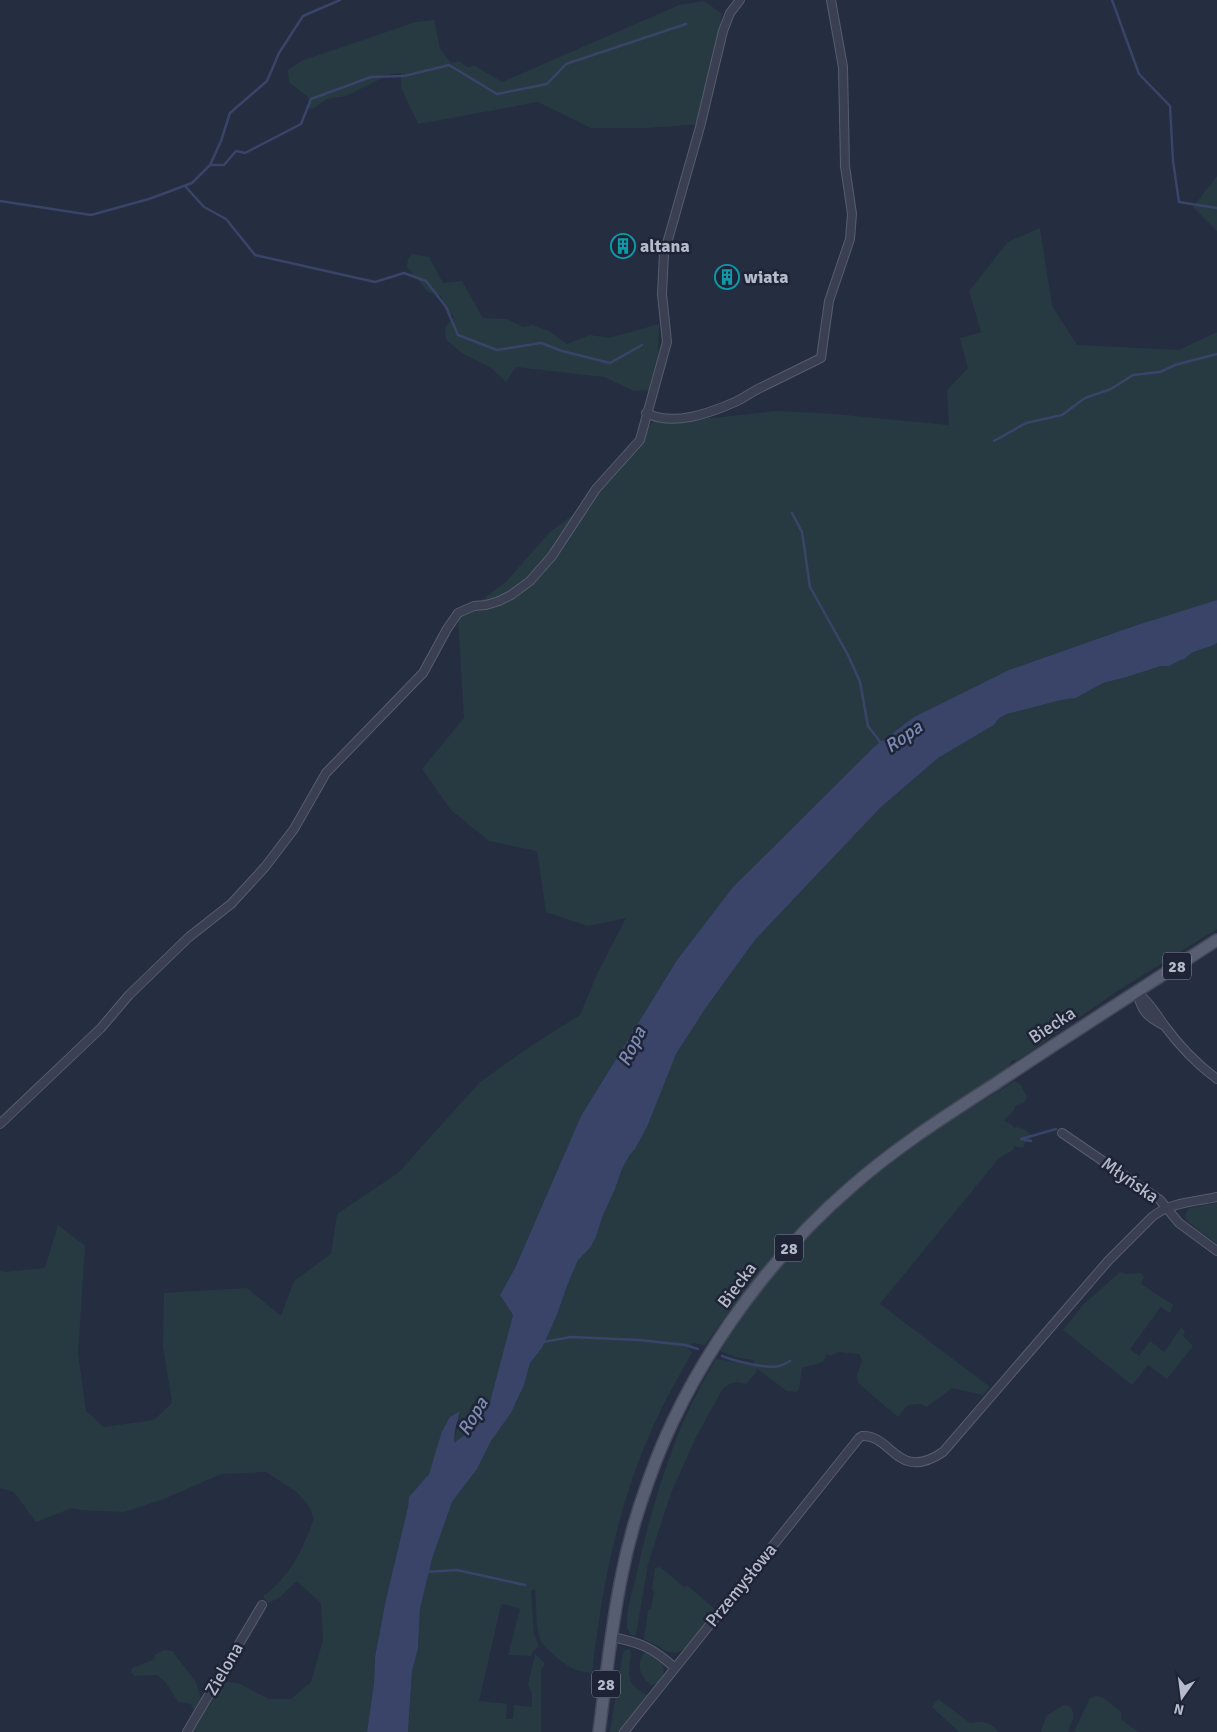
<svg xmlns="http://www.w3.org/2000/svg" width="1217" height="1732" font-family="Signika,sans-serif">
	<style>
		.green { fill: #273a42 }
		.water { fill: #394468 }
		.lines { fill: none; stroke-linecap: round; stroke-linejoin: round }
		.stream { stroke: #394468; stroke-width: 2.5 }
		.street-casing { stroke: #575d6e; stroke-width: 10 }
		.primary-casing { stroke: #43485a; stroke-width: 14 }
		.street { stroke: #3a3f51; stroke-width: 8 }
		.primary { stroke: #585e71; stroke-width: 11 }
		.labels { text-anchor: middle; stroke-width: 5; stroke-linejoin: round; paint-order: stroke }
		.shield { fill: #1e2436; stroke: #888e9e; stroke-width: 1 }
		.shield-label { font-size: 16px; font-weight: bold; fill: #b6bbcb }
		.poi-label { font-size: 18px; font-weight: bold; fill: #b6bbcb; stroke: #1e2436; text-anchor: start }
		.street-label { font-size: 18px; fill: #b6bbcb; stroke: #1e2436 }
		.water-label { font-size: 19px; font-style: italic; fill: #7d8bb2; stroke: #1e2436 }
	</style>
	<rect width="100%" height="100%" fill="#252d41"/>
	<path class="green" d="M 704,1 L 721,13 L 720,32 L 701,124 L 648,128 L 591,128 L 538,102 L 418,124 L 401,87 L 401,73 L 391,74 L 346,96 L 327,99 L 314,108 L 307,109 L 309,98 L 289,82 L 288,70 L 301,61 L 416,22 L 434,20 L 440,49 L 451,63 L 459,61 L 467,67 L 475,66 L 502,82 L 679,5 Z
		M 1217,176 L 1217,231 L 1193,207 Z
		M 1040,228 L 1052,306 L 1077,345 L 1179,350 L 1217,332 L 1217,600 L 1137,625 L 1009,670 L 914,717 L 874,747 L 735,885 L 677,960 L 581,1116 L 515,1268 L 500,1295 L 513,1315 L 490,1402 L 474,1428 L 454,1444 L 460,1411 C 435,1423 441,1455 428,1475 C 420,1487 409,1491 408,1507 L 386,1599 L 375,1657 L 374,1683 L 367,1732 L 190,1732 L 220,1680 L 240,1684 L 269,1699 L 291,1699 L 311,1682 L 323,1640 L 321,1603 L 297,1581 L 279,1598 L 268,1603 L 263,1596 C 290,1578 303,1548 314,1519 L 309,1507 L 298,1493 L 266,1472 L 221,1474 L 164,1499 L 124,1512 L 81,1510 L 72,1508 L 36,1522 L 14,1492 L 0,1488 L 0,1271 L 5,1272 L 45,1268 L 58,1225 L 85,1246 L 78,1353 L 86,1411 L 104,1427 L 154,1420 L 172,1403 L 163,1346 L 164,1293 L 247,1288 L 281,1316 L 294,1281 L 331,1254 L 337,1214 L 398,1173 L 480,1082 L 531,1046 L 580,1015 L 598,972 L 626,918 L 588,926 L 546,912 L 537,851 L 489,841 L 451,810 L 422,769 L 464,718 L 458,617 L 505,583 L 549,533 L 591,501 L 630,454 L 653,421 L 712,418 L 777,411 L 834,414 L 949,425 L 947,390 L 968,368 L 960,338 L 981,332 L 969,291 L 1008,242 Z
		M 412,254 L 429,257 L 443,283 L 462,281 L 483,318 L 507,319 L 523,327 L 532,325 L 549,331 L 567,344 L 591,335 L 609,338 L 659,324 L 658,354 L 649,390 L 634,391 L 604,377 L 516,367 L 506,382 L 491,368 L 462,353 L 446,340 L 445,328 L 454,317 L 445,309 L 441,296 L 428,292 L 407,267 L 408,259 Z
		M 1217,643 L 1217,929 L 1116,992 L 1018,1060 L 1012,1060 L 1008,1068 C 954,1104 895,1138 846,1182 C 792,1231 747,1285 705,1345 L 692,1343 L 688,1349 L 692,1352 C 681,1373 668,1394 658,1416 C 619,1498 602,1584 592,1673 C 586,1672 581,1672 576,1670 C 566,1666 541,1647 539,1636 C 535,1621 537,1605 535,1589 L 531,1591 L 534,1634 L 539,1647 L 533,1651 L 531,1656 L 508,1655 L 520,1609 L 504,1604 L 501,1605 L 479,1701 L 507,1704 L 506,1719 L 513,1719 L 514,1705 L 532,1707 L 532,1693 L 528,1685 L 535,1654 L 545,1664 L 541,1670 L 541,1732 L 408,1732 L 412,1671 L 418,1649 L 420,1609 L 432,1559 L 452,1502 L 477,1469 L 491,1441 L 511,1413 L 524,1385 L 530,1363 L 542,1348 L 557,1316 L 567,1286 L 578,1260 L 590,1248 L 596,1237 L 603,1215 L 615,1189 L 622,1169 L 629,1156 L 635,1149 L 647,1127 L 660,1090 L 676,1054 L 703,1012 L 755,940 L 880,808 L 938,758 L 994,725 L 998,719 L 1007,714 L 1061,700 L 1076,698 L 1103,683 L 1127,677 L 1161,666 L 1170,666 L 1180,660 L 1185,659 C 1194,648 1207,650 1217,643 Z
		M 1015,1081 L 1021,1085 L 1027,1097 L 1024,1103 L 1015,1106 L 1014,1110 L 1004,1121 L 1011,1124 L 1014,1128 L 1016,1127 C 1025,1129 1030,1130 1030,1139 L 1025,1143 L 1023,1148 L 1014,1146 L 1013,1150 L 999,1158 L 880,1304 L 990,1387 L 983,1395 L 952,1388 L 927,1407 L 921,1404 L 908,1405 L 898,1417 L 858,1383 L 857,1376 L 862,1360 L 859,1354 L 838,1352 L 830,1356 L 827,1354 L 823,1362 L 802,1368 L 799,1389 L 796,1392 L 787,1391 L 756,1368 L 757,1371 L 746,1384 C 736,1380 729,1383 722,1390 L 696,1437 L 671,1493 L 648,1564 L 636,1635 L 633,1636 C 630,1633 628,1631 627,1627 C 626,1613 631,1595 635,1581 C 645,1536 657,1489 674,1445 C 685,1415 700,1386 716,1359 L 755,1365 L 754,1360 L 739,1358 L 720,1351 C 766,1274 830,1205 902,1153 C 939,1127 977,1104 1015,1081 Z
		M 1217,1203 L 1217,1244 L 1187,1221 L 1185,1215 L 1189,1208 Z
		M 1120,1272 L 1126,1274 L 1140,1273 L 1144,1277 L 1141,1284 L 1173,1305 L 1170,1313 L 1161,1307 L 1130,1349 L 1139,1356 L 1150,1341 L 1164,1352 L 1181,1328 L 1185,1331 L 1183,1336 L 1193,1346 L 1167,1379 L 1148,1365 L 1132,1385 L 1063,1330 L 1083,1305 Z
		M 660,1567 L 684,1587 L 688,1586 L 717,1611 C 706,1625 689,1657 669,1652 C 661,1649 652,1642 644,1639 L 648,1610 L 651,1609 L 654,1592 L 652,1589 L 655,1568 Z
		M 629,1649 L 631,1652 C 629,1676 624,1684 649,1696 L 621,1732 L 610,1732 L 622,1657 L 624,1651 Z
		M 164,1650 L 172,1651 L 196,1682 L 202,1702 L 195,1714 L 191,1704 L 178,1702 L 166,1683 L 157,1675 L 134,1676 L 131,1672 L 132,1668 L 153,1660 L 156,1654 Z
		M 645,1651 L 648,1651 L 662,1661 C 665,1672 665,1684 651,1685 C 639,1676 636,1664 645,1651 Z
		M 1096,1696 L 1102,1697 L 1121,1712 L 1121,1719 L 1138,1732 L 1074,1732 L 1090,1698 Z
		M 938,1699 L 970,1723 C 981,1721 991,1721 998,1732 L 959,1732 L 932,1707 Z
		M 1064,1705 C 1079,1707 1072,1722 1068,1732 L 1041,1732 L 1046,1716 Z"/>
	<path class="water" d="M 1217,600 L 1217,643 C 1207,650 1194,648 1185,659 L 1180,660 L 1170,666 L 1161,666 L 1127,677 L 1103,683 L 1076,698 L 1061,700 L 1007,714 L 998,719 L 994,725 L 938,758 L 880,808 L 755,940 L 705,1009 L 676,1054 L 647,1127 L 635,1149 L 629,1156 L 622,1169 L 615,1189 L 603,1215 L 596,1237 L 590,1248 L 578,1260 L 567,1286 L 557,1315 L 542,1348 L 530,1363 L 524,1385 L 511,1413 L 491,1441 L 477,1469 L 452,1502 L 432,1559 L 420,1609 L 418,1649 L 412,1671 L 408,1732 L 367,1732 L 374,1683 L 375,1657 L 386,1599 L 408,1507 L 409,1497 L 429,1474 L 442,1431 L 450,1417 L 460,1411 L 455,1430 L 454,1443 L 474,1428 L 490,1402 L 513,1315 L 500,1295 L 515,1268 L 581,1116 L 677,960 L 733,887 L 874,747 L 914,717 L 1009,670 L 1137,625 Z"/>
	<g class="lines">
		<path class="stream" d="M 1112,0 L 1139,74 L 1170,106 L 1173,161 L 1179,202 L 1217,208
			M 210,165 L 224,165 L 236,151 L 245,153 L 301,124 L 311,99 L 371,77 L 404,76 L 449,65 L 497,94 L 547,84 L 566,64 L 686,24
			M 185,186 L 204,207 L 226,219 L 255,255 L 375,282 L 404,273 L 426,281 L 446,307 L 458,335 L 497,350 L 541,343 L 562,351 L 610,363 L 642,345
			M 0,201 L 91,215 L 149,199 L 192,183 L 210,165 L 221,141 L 230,113 L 267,81 L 279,53 L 303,16 L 340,0
			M 994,441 L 1026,423 L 1062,415 L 1085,398 L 1111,389 L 1133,375 L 1160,372 L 1175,365 L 1217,354
			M 792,513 L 802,532 L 810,587 L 848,655 L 860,682 L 868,726 L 881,743
			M 1031,1141 L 1021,1139 L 1056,1129
			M 543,1342 L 571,1337 L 639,1340 L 685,1345 L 698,1349
			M 722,1356 C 735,1361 765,1369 779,1366 C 782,1365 787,1363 790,1361
			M 426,1572 L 457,1570 L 525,1585"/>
		<defs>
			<path id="street" d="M 646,413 C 673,427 710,413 735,402 C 744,398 753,391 762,387 C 782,377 801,368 821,358 L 829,301 L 850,239 L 852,214 L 845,166 L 843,67 L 831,0
				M 1136,991 C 1149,1002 1155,1012 1164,1025 C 1178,1044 1198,1065 1217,1079
				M 1137,993 C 1142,1011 1146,1016 1163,1025
				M 0,1124 L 101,1028 L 129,995 L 189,937 L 231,904 L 265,867 L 294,829 L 326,773 L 423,673 L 447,629 L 458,613 L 474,606 L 486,605 L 499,601 L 511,595 L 530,581 L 552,556 L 596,489 L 640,440 L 667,342 L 662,294 L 664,254 L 700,127 L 723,31 L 730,13 L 740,0
				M 1062,1133 L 1160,1200 L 1179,1223 L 1217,1251
				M 612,1637 C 642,1643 653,1648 675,1668
				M 187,1732 L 262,1605
				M 624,1732 L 859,1438 L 862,1436 C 892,1434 897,1483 943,1452 L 1108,1261 L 1152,1217 C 1170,1202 1195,1202 1217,1197"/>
			<path id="primary" d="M 599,1732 C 606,1680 611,1626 622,1574 C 628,1543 637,1512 648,1482 C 686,1372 763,1263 851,1187 C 896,1147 947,1115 998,1082 C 1070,1034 1144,987 1217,940"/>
		</defs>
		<use href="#street" class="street-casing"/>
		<use href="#primary" class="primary-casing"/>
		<use href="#street" class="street"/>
		<use href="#primary" class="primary"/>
	</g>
	<defs>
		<symbol id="building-ring" viewBox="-11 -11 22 22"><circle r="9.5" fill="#1e2436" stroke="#0f9aa8" stroke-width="1.5"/><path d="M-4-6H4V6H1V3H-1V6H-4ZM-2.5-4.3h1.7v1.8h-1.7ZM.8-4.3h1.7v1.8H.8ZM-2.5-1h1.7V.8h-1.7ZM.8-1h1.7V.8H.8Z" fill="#0f9aa8"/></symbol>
	</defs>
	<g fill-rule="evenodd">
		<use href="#building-ring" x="609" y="232" width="28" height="28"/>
		<use href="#building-ring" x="713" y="263" width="28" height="28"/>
	</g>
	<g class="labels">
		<g class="shield">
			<rect x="1163" y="952.5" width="28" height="27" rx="4"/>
			<rect x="775" y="1234.5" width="28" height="27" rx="4"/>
			<rect x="592" y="1670.5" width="28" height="27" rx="4"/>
		</g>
		<g class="shield-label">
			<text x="1177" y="972">28</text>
			<text x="789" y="1254">28</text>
			<text x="606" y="1690">28</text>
		</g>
		<g class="poi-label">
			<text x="640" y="252">altana</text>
			<text x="744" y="283">wiata</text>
		</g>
		<g class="street-label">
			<text transform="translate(1052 1025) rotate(-33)" y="6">Biecka</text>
			<text transform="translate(1130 1180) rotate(35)" y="6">Młyńska</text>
			<text transform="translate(737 1285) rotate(-53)" y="6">Biecka</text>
			<text transform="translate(741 1585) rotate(-51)" y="6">Przemysłowa</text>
			<text transform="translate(224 1669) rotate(-60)" y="6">Zielona</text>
		</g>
		<g class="water-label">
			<text transform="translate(903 736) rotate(-35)" y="7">Ropa</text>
			<text transform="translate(631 1046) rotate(-64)" y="7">Ropa</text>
			<text transform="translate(472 1416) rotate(-59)" y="7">Ropa</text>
		</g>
	</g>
	<g transform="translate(1182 1697) rotate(194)" stroke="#1e2436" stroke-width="4" paint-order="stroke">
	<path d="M0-4L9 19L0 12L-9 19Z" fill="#b6bbcb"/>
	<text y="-8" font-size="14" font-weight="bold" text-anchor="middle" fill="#b6bbcb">N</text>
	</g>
</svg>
